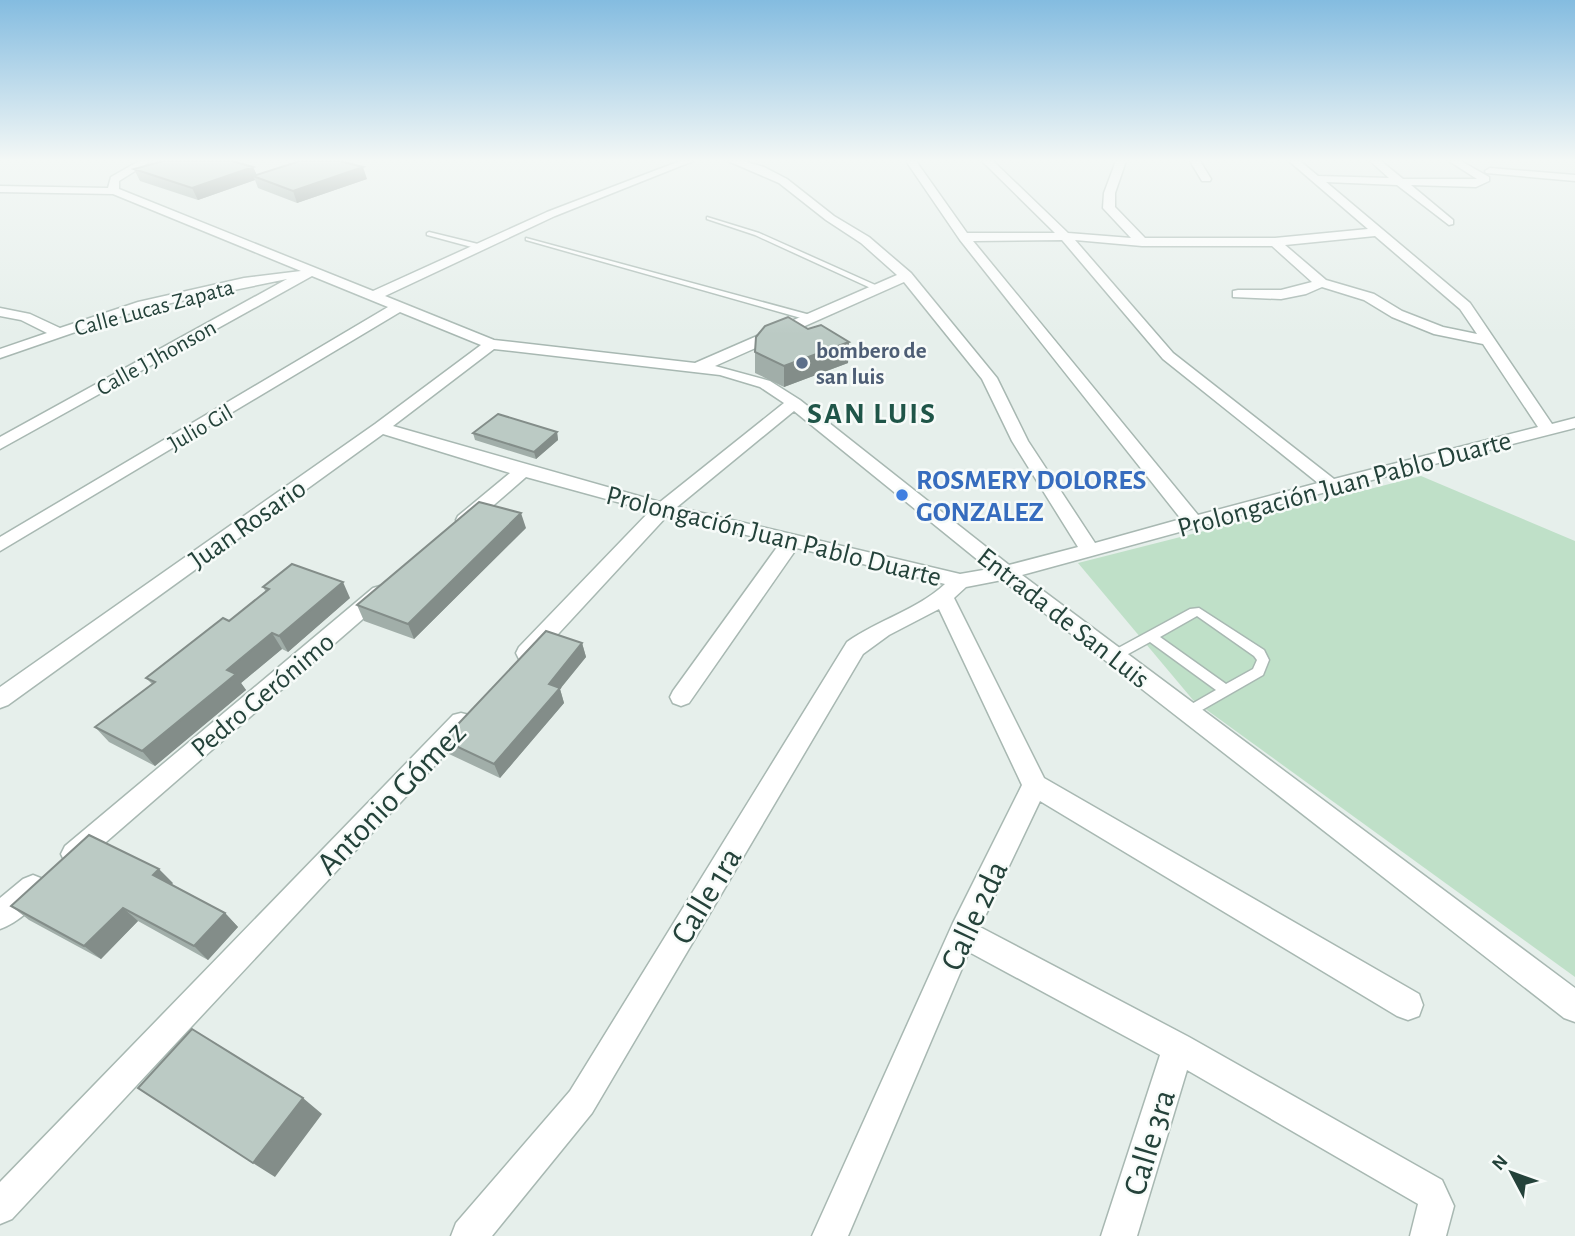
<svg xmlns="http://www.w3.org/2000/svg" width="1575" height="1236" font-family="'Alegreya Sans',sans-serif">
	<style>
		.green { fill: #bfe0c8 }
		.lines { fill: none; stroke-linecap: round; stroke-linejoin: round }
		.lane-casing { stroke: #a8b8b2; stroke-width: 3 }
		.street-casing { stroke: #a8b8b2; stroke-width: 3 }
		.lane { fill: #fff; fill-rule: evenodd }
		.street { fill: #fff; fill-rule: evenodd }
		.wall { fill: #a1aea9 }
		.shaded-wall { fill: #838d89 }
		.building { fill: #bbcac4; stroke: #838d89; stroke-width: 2 }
		.service-dot { fill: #5c6f8a; stroke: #f7fbf9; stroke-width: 2.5 }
		.shop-dot { fill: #3f7fe0; stroke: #f7fbf9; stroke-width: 2.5 }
		.labels { text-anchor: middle; stroke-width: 5; stroke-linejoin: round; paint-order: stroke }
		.far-street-label { font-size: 23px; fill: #24423a; stroke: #f7fbf9 }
		.far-service-label { font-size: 23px; font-weight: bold; fill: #4e5e75; stroke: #f7fbf9; text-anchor: start }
		.shop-label { font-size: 28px; font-weight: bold; fill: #366cbe; stroke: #f7fbf9; text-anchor: start }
		.street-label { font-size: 28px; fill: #24423a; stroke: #f7fbf9 }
		.far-district-label { font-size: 30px; font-weight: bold; letter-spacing: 2px; fill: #1f5548; stroke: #f7fbf9 }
		.near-street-label { font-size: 33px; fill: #24423a; stroke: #f7fbf9 }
	</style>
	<rect width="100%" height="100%" fill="#e6efeb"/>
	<path class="green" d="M 1421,476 L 1575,541 L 1575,977 L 1193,700 L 1078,563 Z"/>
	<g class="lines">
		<defs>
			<path id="lane" d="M 707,217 L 759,233 L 882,288 L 875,290 L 755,235 L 707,219 Z
				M 429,232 L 482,245 L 483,247 L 479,249 L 427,235 L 427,233 Z
				M 526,238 L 814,316 L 815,318 L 808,320 L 526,240 Z
				M 1199,608 L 1264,650 L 1269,660 L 1263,675 L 1188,718 L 1183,717 L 1181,713 L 1183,709 L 1216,690 L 1150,642 L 1119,659 L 1109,659 L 1108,656 L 1109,653 L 1190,609 ZM 1197,616 L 1254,656 L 1257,660 L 1253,669 L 1226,684 L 1160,637 Z"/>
			<path id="street" d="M 139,161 L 151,161 L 119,181 L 119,189 L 373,291 L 547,212 L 680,161 L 693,161 L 555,216 L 385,296 L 494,340 L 695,363 L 897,275 L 861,243 L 826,220 L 779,183 L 728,161 L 743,161 L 764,167 L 787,179 L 834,216 L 869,237 L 911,273 L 997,378 L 1028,441 L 1095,543 L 1181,519 L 960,240 L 906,161 L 916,161 L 967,233 L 1055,233 L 982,161 L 993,161 L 1068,233 L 1131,238 L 1103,208 L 1104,193 L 1116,161 L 1126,161 L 1115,193 L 1115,207 L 1145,238 L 1275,238 L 1368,229 L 1289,161 L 1300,161 L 1318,176 L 1389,178 L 1370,161 L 1381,161 L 1403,179 L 1477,179 L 1449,161 L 1461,161 L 1489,177 L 1489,181 L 1476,187 L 1411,185 L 1453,220 L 1453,224 L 1449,225 L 1397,185 L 1326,182 L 1470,303 L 1552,424 L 1575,418 L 1575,428 L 1337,489 L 1022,575 L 1575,988 L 1575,1022 L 1564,1018 L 1002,580 L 966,587 L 954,598 L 1044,778 L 1419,994 L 1423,1005 L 1419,1016 L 1408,1020 L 1397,1016 L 1040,801 L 980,927 L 1189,1037 L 1442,1180 L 1454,1206 L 1446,1236 L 1410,1236 L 1418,1204 L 1187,1070 L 1137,1236 L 1101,1236 L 1160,1055 L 969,952 L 848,1236 L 812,1236 L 953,923 L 1022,785 L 939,609 L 889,635 L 863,654 L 592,1113 L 492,1236 L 451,1236 L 456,1223 L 570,1091 L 847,642 C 878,620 917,610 945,584 L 797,548 L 689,703 L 681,706 L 673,703 L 670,697 L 673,691 L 780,543 L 667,516 L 535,659 L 527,661 L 519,659 L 516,653 L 519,647 L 650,511 L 526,477 L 472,524 L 458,524 L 456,520 L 458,516 L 510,473 L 383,434 L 8,705 L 0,708 L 0,687 L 375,424 L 481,345 L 400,312 L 0,551 L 0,537 L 388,307 L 312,276 L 0,449 L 0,437 L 287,279 L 142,309 L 0,358 L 0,349 L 47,333 L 21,320 L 0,316 L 0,308 L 30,314 L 60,328 L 138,302 L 244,278 L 301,271 L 113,194 L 0,192 L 0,186 L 108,188 L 111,177 ZM 1375,236 L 1460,309 L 1477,334 L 1443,327 L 1402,311 L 1374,294 L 1326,280 L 1285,245 ZM 1062,240 L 1163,359 L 1318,483 L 1198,515 L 973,241 ZM 1075,240 L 1142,246 L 1272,246 L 1312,282 L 1281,290 L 1238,290 L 1233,291 L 1233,297 L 1281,299 L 1306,294 L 1322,287 L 1364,300 L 1392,317 L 1434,334 L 1483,344 L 1538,427 L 1334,479 L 1173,353 ZM 904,282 L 982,379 L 1012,441 L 1078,547 L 1009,565 L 800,400 L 770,381 L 715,366 ZM 494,349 L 720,375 L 760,387 L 784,403 L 660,502 L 393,426 ZM 794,411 L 989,569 L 960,574 L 677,507 Z
				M 1190,161 L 1200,161 L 1211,179 L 1210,181 L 1202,181 Z
				M 1490,168 L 1575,175 L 1575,181 L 1486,173 L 1485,171 Z
				M 380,586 L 387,588 L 390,593 L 387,598 L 83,862 L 74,866 L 65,862 L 61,854 L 65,846 L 373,588 Z
				M 461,713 L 469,715 L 473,722 L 469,729 L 12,1219 L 0,1224 L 0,1182 L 453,715 Z
				M 33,875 L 43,879 L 47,888 C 39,905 17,923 0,929 L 0,898 L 23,879 Z"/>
		</defs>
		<use href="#lane" class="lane-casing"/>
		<use href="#street" class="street-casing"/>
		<use href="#lane" class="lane"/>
		<use href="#street" class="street"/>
	</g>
	<path class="wall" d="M 253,167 L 257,175 L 367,179 L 297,203 L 258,188 L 255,180 L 198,200 L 140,181 L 134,169 Z
		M 808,329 L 849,342 L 848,363 L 784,387 L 755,373 L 755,352 Z
		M 557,432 L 558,440 L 536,459 L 475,440 L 473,433 Z
		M 526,528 L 414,639 L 364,621 L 357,605 Z
		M 263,587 L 350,598 L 288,652 L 282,649 L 241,683 L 246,690 L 155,766 L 109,742 L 95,727 L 152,684 L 146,678 L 229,621 L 266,592 Z
		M 582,643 L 586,657 L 560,689 L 564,703 L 500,778 L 449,754 L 443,740 Z
		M 173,883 L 171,885 L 225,913 L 238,927 L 208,960 L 138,921 L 101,959 L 29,920 L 11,906 Z"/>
	<path class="shaded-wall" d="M 253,167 L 258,178 L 253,176 L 255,180 L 198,200 L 192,188 Z
		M 363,167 L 367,179 L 297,203 L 293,191 Z
		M 849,342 L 848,363 L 784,387 L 784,366 Z
		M 557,432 L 558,440 L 536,459 L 534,452 Z
		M 521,513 L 526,528 L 414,639 L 408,624 Z
		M 343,582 L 350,598 L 288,652 L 279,636 Z
		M 272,633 L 282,649 L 241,683 L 246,690 L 155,766 L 142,751 L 227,670 Z
		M 582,643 L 586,657 L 560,689 L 564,703 L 500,778 L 494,764 L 549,684 Z
		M 159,869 L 173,883 L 167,889 L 153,875 Z
		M 123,908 L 138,921 L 101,959 L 84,946 Z
		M 225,913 L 238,927 L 208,960 L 194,946 Z
		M 303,1098 L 322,1114 L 275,1177 L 253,1163 Z"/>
	<path class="building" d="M 163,161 L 232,161 L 253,167 L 192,188 L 134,169 Z
		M 300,161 L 340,161 L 363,167 L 293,191 L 253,176 Z
		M 788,317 L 808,329 L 821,325 L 849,342 L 784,366 L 755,352 L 756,337 L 765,326 Z
		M 498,414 L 557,432 L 534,452 L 473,433 Z
		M 479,502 L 521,513 L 408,624 L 357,605 Z
		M 292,564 L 343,582 L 279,636 L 272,633 L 227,670 L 236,674 L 142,751 L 95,727 L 155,682 L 146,678 L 223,618 L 229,621 L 269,589 L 263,587 Z
		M 546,631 L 582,643 L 549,684 L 560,688 L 494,764 L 443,740 Z
		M 89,835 L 159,869 L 153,875 L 225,913 L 194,946 L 123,908 L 84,946 L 11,906 Z
		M 192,1029 L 303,1098 L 253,1163 L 138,1088 Z"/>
	<linearGradient id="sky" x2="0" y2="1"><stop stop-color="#84bce0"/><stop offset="0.48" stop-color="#f4f8f6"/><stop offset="1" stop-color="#f4f8f6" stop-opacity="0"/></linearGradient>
	<rect width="1575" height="334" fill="url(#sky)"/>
	<circle class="service-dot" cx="802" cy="363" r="7"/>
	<circle class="shop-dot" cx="902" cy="495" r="7"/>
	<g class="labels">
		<g class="far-street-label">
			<text transform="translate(154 307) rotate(-15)" y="8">Calle Lucas Zapata</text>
			<text transform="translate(156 357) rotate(-29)" y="8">Calle J Jhonson</text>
			<text transform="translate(200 427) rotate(-30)" y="8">Julio Gil</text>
		</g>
		<g class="far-service-label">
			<text x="816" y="358">bombero de<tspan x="816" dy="26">san luis</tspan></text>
		</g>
		<g class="shop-label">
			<text x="916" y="489">ROSMERY DOLORES<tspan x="916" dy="32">GONZALEZ</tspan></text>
		</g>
		<g class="street-label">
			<text transform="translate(1344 483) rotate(-15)" y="10">Prolongación Juan Pablo Duarte</text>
			<text transform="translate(247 523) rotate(-35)" y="10">Juan Rosario</text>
			<text transform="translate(774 535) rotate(14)" y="10">Prolongación Juan Pablo Duarte</text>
			<text transform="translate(1064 617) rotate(38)" y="10">Entrada de San Luis</text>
			<text transform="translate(262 694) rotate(-40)" y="10">Pedro Gerónimo</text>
		</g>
		<g class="far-district-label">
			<text x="872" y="423">SAN LUIS</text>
		</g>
		<g class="near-street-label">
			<text transform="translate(390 797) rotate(-46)" y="12">Antonio Gómez</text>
			<text transform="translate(705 895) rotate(-59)" y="12">Calle 1ra</text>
			<text transform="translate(973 915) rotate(-65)" y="12">Calle 2da</text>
			<text transform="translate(1148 1142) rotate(-73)" y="12">Calle 3ra</text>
		</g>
	</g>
	<g transform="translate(1512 1173) rotate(311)" stroke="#f7fbf9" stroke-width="5" paint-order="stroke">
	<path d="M0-5L12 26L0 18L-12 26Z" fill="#24423a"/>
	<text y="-10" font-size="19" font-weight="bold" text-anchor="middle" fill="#24423a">N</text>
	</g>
</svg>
